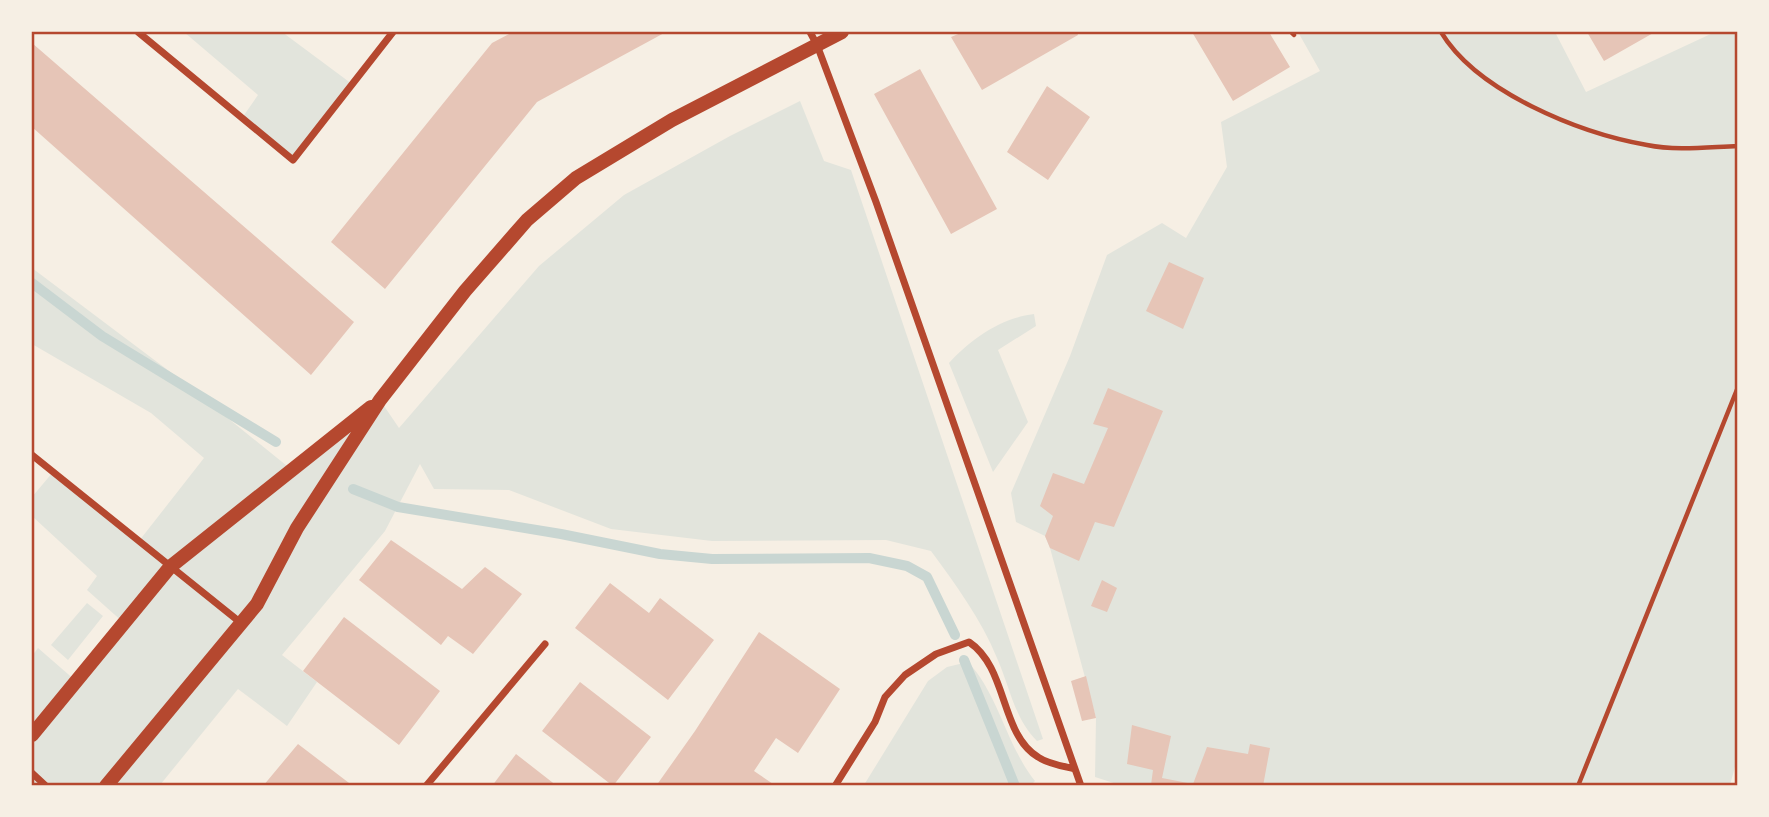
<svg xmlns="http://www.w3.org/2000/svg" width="1769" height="817" font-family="'Playfair Display',serif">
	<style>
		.green { fill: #e2e4dc }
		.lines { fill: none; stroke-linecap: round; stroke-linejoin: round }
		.stream { stroke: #c9d6d2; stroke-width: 10 }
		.building { fill: #e6c5b7 }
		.path { stroke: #b5482f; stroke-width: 4.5 }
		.minor { stroke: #b5482f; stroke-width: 7 }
		.secondary { stroke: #b5482f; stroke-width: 14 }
		.neatline { fill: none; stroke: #b5482f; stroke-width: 2.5 }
	</style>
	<rect width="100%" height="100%" fill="#f6efe4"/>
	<path class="green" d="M 184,32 L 282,32 L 352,84 L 293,160 L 242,118 L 258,95 Z
		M 1298,32 L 1555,32 L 1586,92 L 1715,32 L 1737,32 L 1738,756 L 1730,785 L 1123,786 L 1095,777 L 1096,718 L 1050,548 L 1045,536 L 1016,522 L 1011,493 L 1070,356 L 1107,255 L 1162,223 L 1186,238 L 1227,167 L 1221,122 L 1320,71 Z
		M 800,101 L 824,161 L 851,170 L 1043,739 L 1037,741 C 1014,718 1010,687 997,658 C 981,619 956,585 931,551 L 886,540 L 712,541 L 611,529 L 509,490 L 434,489 L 420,464 L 385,531 L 282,655 L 317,682 L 287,726 L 238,689 L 160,785 L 32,785 L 32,656 L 38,648 L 76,681 L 124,623 L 87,590 L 97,576 L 32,516 L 32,497 L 53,472 L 139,541 L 204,458 L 151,413 L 32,344 L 32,268 L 177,377 L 292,470 L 380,400 L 399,428 L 539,266 L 624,195 L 730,136 Z
		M 1034,314 L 1036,326 L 998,350 L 1028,422 L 993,472 L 949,363 C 971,339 1001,318 1034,314 Z
		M 87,603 L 103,616 L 68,660 L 51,645 Z
		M 968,662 C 999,695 1006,745 1035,781 L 1031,785 L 864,785 L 928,681 L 947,667 Z"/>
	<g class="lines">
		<path class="stream" d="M 32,283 L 102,336 L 276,442
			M 353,489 L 398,507 L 561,534 L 660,554 L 712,559 L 869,558 L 907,566 L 927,577 L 955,635
			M 964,660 L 1015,786"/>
	</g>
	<path class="building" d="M 513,32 L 666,32 L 537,102 L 385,289 L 331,242 L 492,43 Z
		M 963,32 L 1077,32 L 1078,35 L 982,90 L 951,37 Z
		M 1192,32 L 1269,32 L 1290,67 L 1233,101 Z
		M 1587,32 L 1655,32 L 1604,61 Z
		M 32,43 L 354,322 L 311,375 L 32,127 Z
		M 920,69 L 997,209 L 951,234 L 874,94 Z
		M 1047,86 L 1090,117 L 1048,180 L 1007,152 Z
		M 1169,262 L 1204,278 L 1183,329 L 1146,311 Z
		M 1108,388 L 1163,411 L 1114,527 L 1095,522 L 1079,561 L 1050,548 L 1045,536 L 1053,516 L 1040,506 L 1053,473 L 1084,484 L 1108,428 L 1093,424 Z
		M 391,540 L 462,589 L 485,567 L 522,594 L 473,654 L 448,636 L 441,645 L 359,580 Z
		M 1102,580 L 1117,588 L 1107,612 L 1091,606 Z
		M 610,583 L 649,613 L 660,598 L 714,640 L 668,700 L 575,628 Z
		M 344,617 L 440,691 L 399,745 L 303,671 Z
		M 759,632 L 840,689 L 798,753 L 776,738 L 754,771 L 776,786 L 656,786 L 695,731 Z
		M 1086,676 L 1096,718 L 1082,721 L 1071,681 Z
		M 580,682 L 651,737 L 613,786 L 542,731 Z
		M 1132,725 L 1171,736 L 1162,778 L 1193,784 L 1207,747 L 1248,754 L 1250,744 L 1270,748 L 1263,786 L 1151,785 L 1153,770 L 1127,764 Z
		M 298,744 L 353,786 L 263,786 Z
		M 516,754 L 557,786 L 492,786 Z"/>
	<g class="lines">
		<path class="path" d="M 1291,32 L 1294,35
			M 1441,32 C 1477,92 1579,133 1647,145 C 1676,151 1708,147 1738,146
			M 1578,786 L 1738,387"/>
		<path class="minor" d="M 138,32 L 293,160 L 393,32
			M 810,32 L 817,45 L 876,202 L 1081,786
			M 32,455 L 241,623
			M 32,773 L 46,786
			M 426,786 L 545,644
			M 835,786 L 875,722 L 885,697 L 905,675 L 936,654 L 969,642 C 1008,668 1000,734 1038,757 C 1048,764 1063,766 1075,769"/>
		<path class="secondary" d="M 32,735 L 170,567 L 371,407
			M 106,786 L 257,604 L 297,528 L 380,400 L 465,291 L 527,220 L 576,178 L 672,120 L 842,32"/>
	</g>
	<rect width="1769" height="817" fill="none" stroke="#f6efe4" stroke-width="66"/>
	<rect x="33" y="33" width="1703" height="751" class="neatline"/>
</svg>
